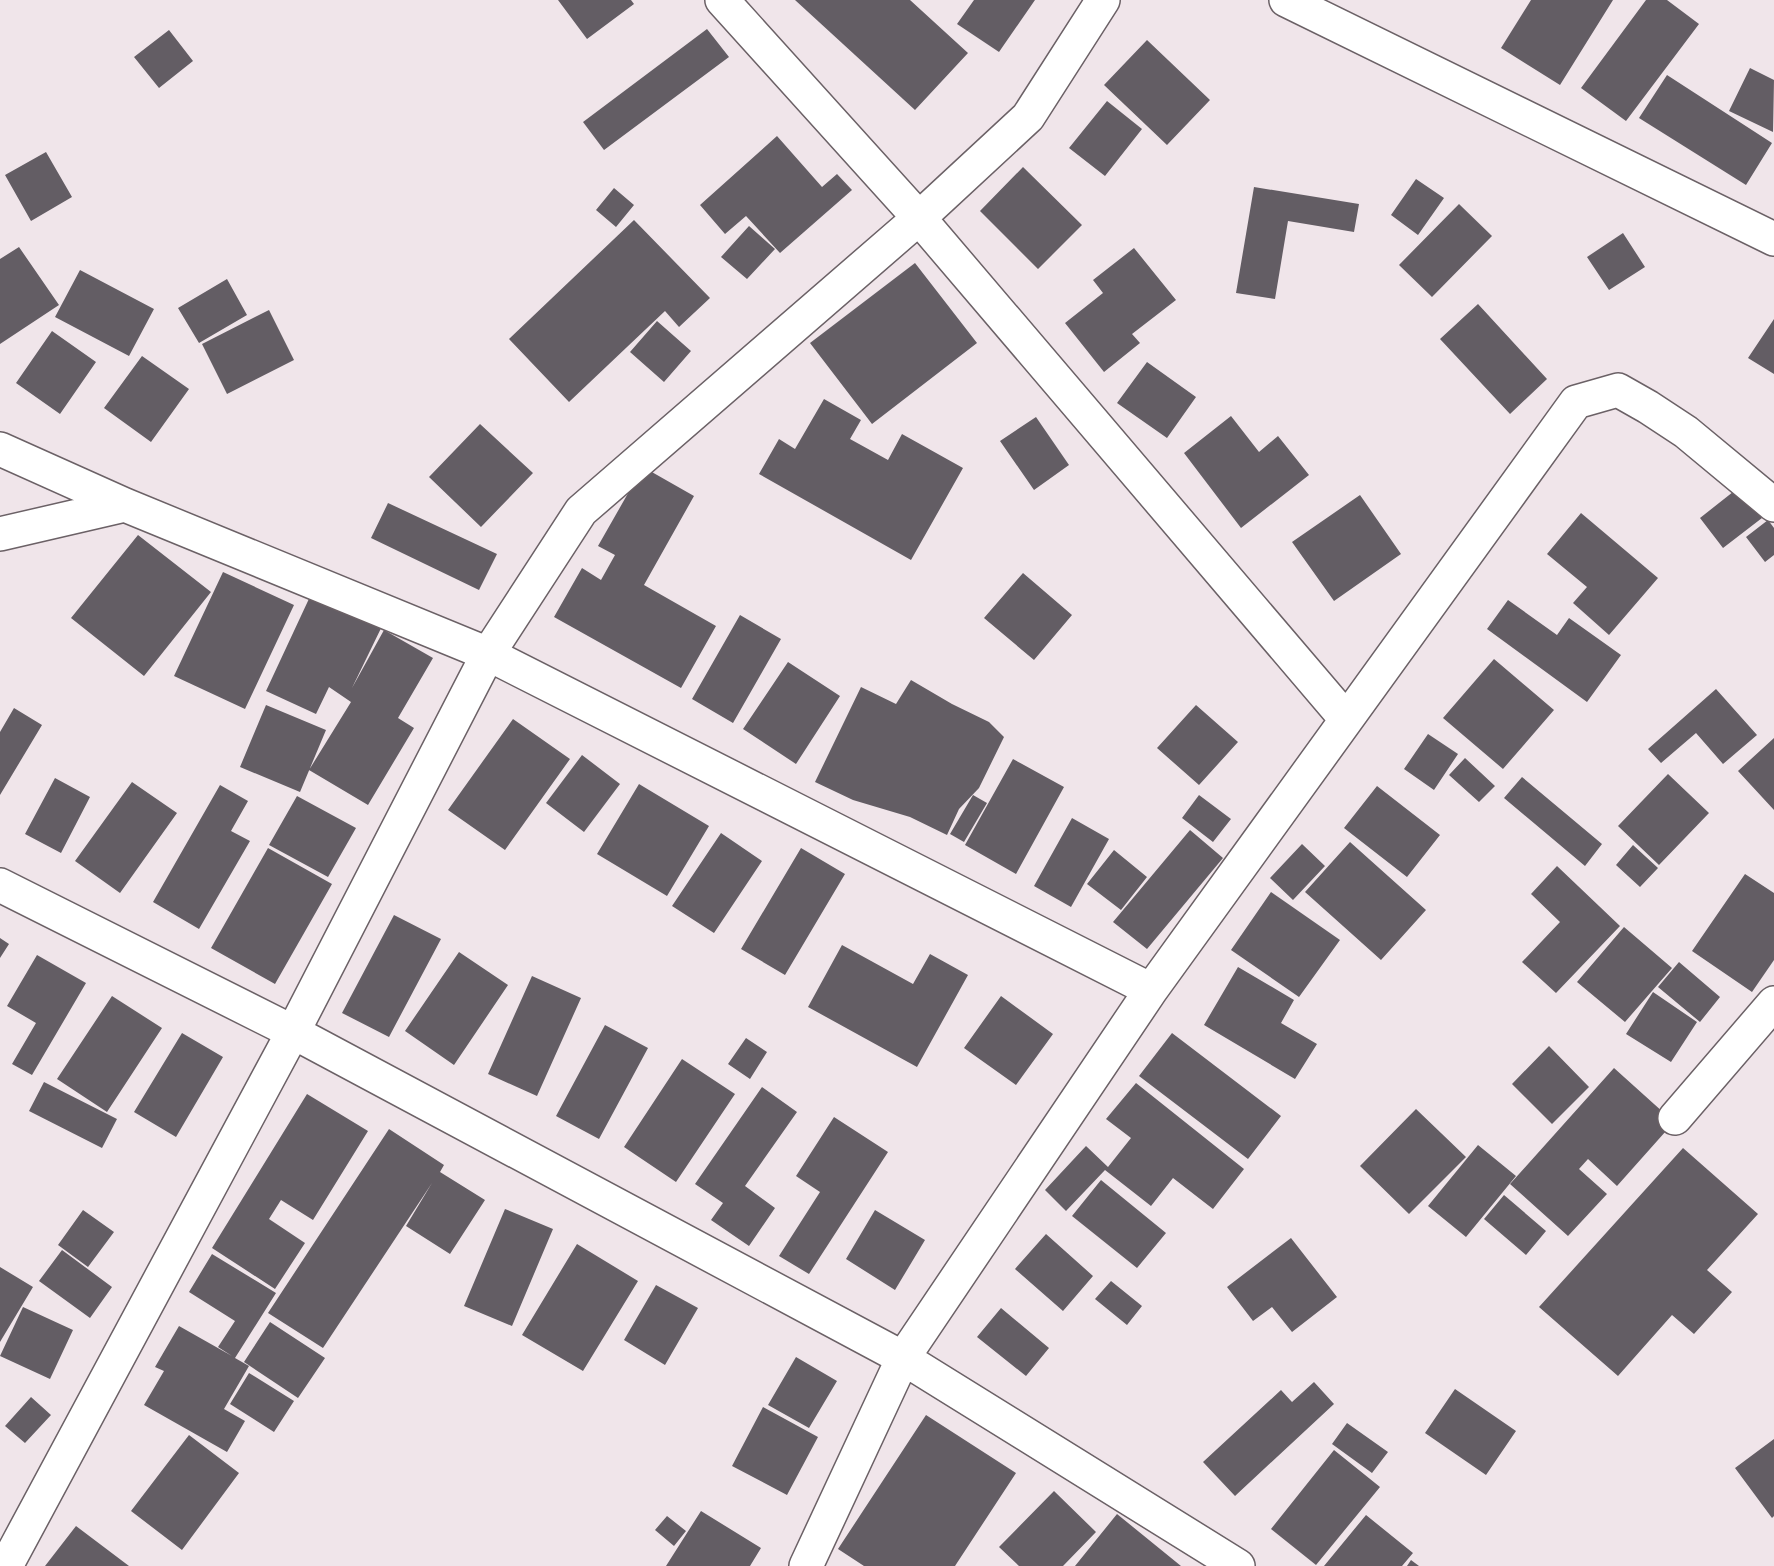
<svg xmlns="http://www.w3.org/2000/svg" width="1774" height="1566" font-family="'Alegreya Sans',sans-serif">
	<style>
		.building { fill: #635d64 }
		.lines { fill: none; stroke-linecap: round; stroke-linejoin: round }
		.street-casing { stroke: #6b6166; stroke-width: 36 }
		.street { stroke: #fff; stroke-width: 33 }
	</style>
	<rect width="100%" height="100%" fill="#f0e5ea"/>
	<path class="building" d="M 558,0 L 631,0 L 634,4 L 587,39 Z
		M 795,0 L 910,0 L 968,53 L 915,110 Z
		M 974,0 L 1035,0 L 999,52 L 957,24 Z
		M 1531,0 L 1613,0 L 1560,85 L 1501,48 Z
		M 1646,0 L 1667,0 L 1699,24 L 1626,121 L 1581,88 Z
		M 707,29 L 729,57 L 604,150 L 583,122 Z
		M 169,30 L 193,61 L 159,88 L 134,57 Z
		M 1147,40 L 1210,100 L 1167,145 L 1104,85 Z
		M 1750,68 L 1774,80 L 1773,132 L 1729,111 Z
		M 1667,75 L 1772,143 L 1746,185 L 1639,118 Z
		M 1107,101 L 1142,129 L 1105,176 L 1069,148 Z
		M 777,136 L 822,187 L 837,174 L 852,190 L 780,253 L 746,216 L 725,234 L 700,205 Z
		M 46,152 L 72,197 L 31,221 L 5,175 Z
		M 1023,167 L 1082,225 L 1038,269 L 980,211 Z
		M 1416,179 L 1444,198 L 1418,235 L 1391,215 Z
		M 1254,187 L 1359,204 L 1354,232 L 1288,221 L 1275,299 L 1236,293 Z
		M 614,188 L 634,205 L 616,227 L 596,210 Z
		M 1459,204 L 1492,236 L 1432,297 L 1399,265 Z
		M 634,220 L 710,298 L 679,327 L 665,311 L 569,402 L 509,339 Z
		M 749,226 L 775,249 L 747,279 L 721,257 Z
		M 1623,233 L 1645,267 L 1609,290 L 1587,257 Z
		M 19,247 L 59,305 L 0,344 L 0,259 Z
		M 1134,248 L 1176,300 L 1132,334 L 1140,343 L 1104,372 L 1065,323 L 1103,293 L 1093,280 Z
		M 915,263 L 977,343 L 872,424 L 810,343 Z
		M 80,270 L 154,309 L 129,356 L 55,317 Z
		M 227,279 L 247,315 L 199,343 L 178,308 Z
		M 1478,304 L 1547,379 L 1510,414 L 1440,339 Z
		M 269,310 L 294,360 L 227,394 L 202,344 Z
		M 1774,319 L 1774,374 L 1748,358 Z
		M 657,321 L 691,351 L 664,382 L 630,352 Z
		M 52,331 L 96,362 L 60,414 L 16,383 Z
		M 142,356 L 189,389 L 151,442 L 104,408 Z
		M 1147,362 L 1196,397 L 1167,438 L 1117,403 Z
		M 824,399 L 861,420 L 850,439 L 888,460 L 902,434 L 963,468 L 911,560 L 759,474 L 779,439 L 795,449 Z
		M 1231,416 L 1259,452 L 1278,436 L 1309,475 L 1241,528 L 1184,453 Z
		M 1036,417 L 1069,465 L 1034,490 L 1000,441 Z
		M 480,424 L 533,473 L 481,527 L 429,477 Z
		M 643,467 L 694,496 L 644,585 L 716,626 L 681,688 L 554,617 L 582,568 L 601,580 L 615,555 L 598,546 Z
		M 1738,488 L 1762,518 L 1723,548 L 1700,518 Z
		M 1360,495 L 1401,554 L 1334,601 L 1292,542 Z
		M 388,503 L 497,554 L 479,590 L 371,538 Z
		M 1581,513 L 1658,578 L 1609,635 L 1573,603 L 1587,587 L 1547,554 Z
		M 1768,520 L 1774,528 L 1774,555 L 1765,562 L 1746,537 Z
		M 138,535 L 211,592 L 144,676 L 71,618 Z
		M 223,572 L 294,605 L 245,709 L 174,676 Z
		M 1023,573 L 1072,615 L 1034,660 L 984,618 Z
		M 314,588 L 385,620 L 352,688 L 384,630 L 433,658 L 398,718 L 414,728 L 368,805 L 309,770 L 351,702 L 329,687 L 316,714 L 266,691 Z
		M 1508,600 L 1557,635 L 1569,618 L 1621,655 L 1587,702 L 1487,629 Z
		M 740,615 L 781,639 L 733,723 L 692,699 Z
		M 1494,659 L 1554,710 L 1503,769 L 1443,718 Z
		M 788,662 L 840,696 L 796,764 L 743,729 Z
		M 911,680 L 952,704 L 989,722 L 1004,737 L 979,788 L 959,809 L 947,835 L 910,817 L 853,800 L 815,782 L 861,687 L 896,704 Z
		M 1716,689 L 1757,735 L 1723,764 L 1696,733 L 1661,763 L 1648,749 Z
		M 266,705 L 326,730 L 300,792 L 240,767 Z
		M 1196,705 L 1238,742 L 1199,785 L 1157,748 Z
		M 14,708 L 42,725 L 0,795 L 0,732 Z
		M 513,719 L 570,759 L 505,850 L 448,810 Z
		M 1428,734 L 1458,754 L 1434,790 L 1404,769 Z
		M 1774,738 L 1774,810 L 1738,771 Z
		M 582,755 L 620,784 L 584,832 L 546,803 Z
		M 1465,758 L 1495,786 L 1479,802 L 1449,775 Z
		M 1013,759 L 1064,787 L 1016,874 L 965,845 Z
		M 1668,774 L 1709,813 L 1659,865 L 1618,826 Z
		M 1522,777 L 1602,844 L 1585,866 L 1504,798 Z
		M 55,778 L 90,797 L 61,853 L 25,834 Z
		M 132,782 L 177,813 L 120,893 L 75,861 Z
		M 639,784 L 709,826 L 667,896 L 597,854 Z
		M 220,785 L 248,801 L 231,831 L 250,841 L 199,929 L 153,902 Z
		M 1377,786 L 1440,835 L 1407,877 L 1344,828 Z
		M 973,795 L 987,803 L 964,842 L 950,834 Z
		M 1199,795 L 1231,819 L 1213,842 L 1182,818 Z
		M 297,796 L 356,828 L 328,877 L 269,845 Z
		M 1072,818 L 1109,839 L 1071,907 L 1034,886 Z
		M 1190,830 L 1223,858 L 1147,949 L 1113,922 Z
		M 721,833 L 762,861 L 714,933 L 672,906 Z
		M 1350,842 L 1426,910 L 1381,960 L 1305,892 Z
		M 1302,844 L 1325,866 L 1293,900 L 1270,878 Z
		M 1633,845 L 1658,868 L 1640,887 L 1616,865 Z
		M 268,848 L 332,884 L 275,984 L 211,948 Z
		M 801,848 L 845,874 L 785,975 L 741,949 Z
		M 1114,850 L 1147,877 L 1121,910 L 1087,884 Z
		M 1557,866 L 1620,926 L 1556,993 L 1522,962 L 1560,922 L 1531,894 Z
		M 1745,874 L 1774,893 L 1774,960 L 1752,992 L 1692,951 Z
		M 1271,892 L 1340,940 L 1299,997 L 1231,950 Z
		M 394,915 L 441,939 L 389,1037 L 342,1013 Z
		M 1624,927 L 1672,968 L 1625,1022 L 1577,982 Z
		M 0,938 L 9,944 L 0,958 Z
		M 842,945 L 913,984 L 930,954 L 968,975 L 917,1067 L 808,1007 Z
		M 459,952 L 508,985 L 454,1065 L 405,1031 Z
		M 37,955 L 86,983 L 32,1075 L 12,1064 L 36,1023 L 7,1006 Z
		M 1679,962 L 1720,997 L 1700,1022 L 1658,987 Z
		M 1238,967 L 1294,1000 L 1281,1023 L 1317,1044 L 1295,1079 L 1204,1025 Z
		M 532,976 L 581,998 L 537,1096 L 488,1074 Z
		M 1653,992 L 1697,1022 L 1671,1062 L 1626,1034 Z
		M 112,996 L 162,1028 L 107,1112 L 57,1079 Z
		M 1001,996 L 1053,1034 L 1016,1085 L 964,1048 Z
		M 605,1025 L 648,1048 L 599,1139 L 556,1116 Z
		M 182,1033 L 223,1057 L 176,1137 L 134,1112 Z
		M 1172,1033 L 1281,1116 L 1248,1159 L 1139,1076 Z
		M 746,1038 L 767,1052 L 750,1079 L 728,1064 Z
		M 1549,1046 L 1589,1087 L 1552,1124 L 1512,1084 Z
		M 682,1059 L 735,1094 L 676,1182 L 624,1147 Z
		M 1614,1068 L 1674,1122 L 1617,1186 L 1588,1159 L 1579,1169 L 1607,1194 L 1568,1236 L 1510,1184 Z
		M 44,1082 L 117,1119 L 102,1148 L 29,1111 Z
		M 1136,1083 L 1244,1169 L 1213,1209 L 1173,1178 L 1151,1206 L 1105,1170 L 1066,1211 L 1045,1190 L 1086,1146 L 1108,1167 L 1131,1138 L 1106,1119 Z
		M 762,1087 L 797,1112 L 745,1186 L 775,1208 L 749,1246 L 711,1220 L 723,1203 L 695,1184 Z
		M 307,1094 L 368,1131 L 313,1220 L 281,1200 L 269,1219 L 305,1243 L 275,1289 L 212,1248 Z
		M 1416,1109 L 1466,1157 L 1409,1214 L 1360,1166 Z
		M 834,1117 L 888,1152 L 809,1274 L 779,1256 L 820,1192 L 796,1176 Z
		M 389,1129 L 444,1165 L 440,1172 L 485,1200 L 450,1254 L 406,1226 L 432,1183 L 323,1348 L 268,1313 Z
		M 1478,1145 L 1516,1176 L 1466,1237 L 1428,1206 Z
		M 1683,1148 L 1758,1214 L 1707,1270 L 1732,1292 L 1694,1334 L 1672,1315 L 1618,1376 L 1539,1307 Z
		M 1101,1180 L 1166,1233 L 1137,1268 L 1072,1216 Z
		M 1504,1195 L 1546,1231 L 1526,1255 L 1484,1219 Z
		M 505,1209 L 553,1229 L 512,1326 L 464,1306 Z
		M 83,1210 L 114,1232 L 88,1267 L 58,1245 Z
		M 875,1210 L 925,1240 L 895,1290 L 846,1259 Z
		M 1046,1234 L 1093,1276 L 1063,1311 L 1015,1269 Z
		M 1291,1238 L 1337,1297 L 1292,1332 L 1272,1307 L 1253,1321 L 1227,1287 Z
		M 577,1244 L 638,1281 L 583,1371 L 522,1335 Z
		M 62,1250 L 112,1287 L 90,1318 L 39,1281 Z
		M 212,1254 L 276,1293 L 235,1358 L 249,1366 L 224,1409 L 245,1421 L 227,1452 L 144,1405 L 164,1371 L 155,1367 L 179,1326 L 232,1356 L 218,1347 L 235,1321 L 189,1292 Z
		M 0,1267 L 33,1287 L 0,1342 Z
		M 1111,1281 L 1142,1306 L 1127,1325 L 1095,1299 Z
		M 656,1285 L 698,1308 L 665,1365 L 624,1340 Z
		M 23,1307 L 73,1330 L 50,1379 L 0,1356 Z
		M 1001,1308 L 1049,1348 L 1026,1376 L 977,1337 Z
		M 270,1322 L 325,1358 L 298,1398 L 244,1362 Z
		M 796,1357 L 837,1381 L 809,1428 L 768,1405 Z
		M 249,1373 L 294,1401 L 274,1432 L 230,1404 Z
		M 1314,1382 L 1334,1404 L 1235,1496 L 1203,1462 L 1281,1390 L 1292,1402 Z
		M 1455,1389 L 1516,1431 L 1486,1475 L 1425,1433 Z
		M 31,1397 L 51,1415 L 25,1443 L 5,1426 Z
		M 763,1407 L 818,1437 L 787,1495 L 732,1466 Z
		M 926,1415 L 1016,1473 L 955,1566 L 864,1566 L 838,1549 Z
		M 1347,1423 L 1388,1452 L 1372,1473 L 1332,1444 Z
		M 189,1435 L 239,1473 L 182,1550 L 131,1511 Z
		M 1774,1439 L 1774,1516 L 1772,1518 L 1735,1468 Z
		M 1334,1450 L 1380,1487 L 1316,1565 L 1271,1529 Z
		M 1054,1491 L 1096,1532 L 1063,1566 L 1019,1566 L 999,1547 Z
		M 701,1511 L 761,1548 L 750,1566 L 666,1566 Z
		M 1117,1514 L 1181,1566 L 1075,1566 Z
		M 1366,1515 L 1413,1553 L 1402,1566 L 1324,1566 Z
		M 667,1516 L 686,1531 L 674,1546 L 655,1530 Z
		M 76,1526 L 129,1566 L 45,1566 Z
		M 1411,1560 L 1419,1566 L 1407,1566 Z"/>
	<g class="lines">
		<defs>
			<path id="street" d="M 722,0 L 919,218 L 1346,719
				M 1286,0 L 1774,239
				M 0,449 L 125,505 L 488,654 L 1151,990
				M 0,534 L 125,505
				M 0,885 L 293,1032 L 903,1358 L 1238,1566
				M 1675,1118 L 1774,1003
				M 6,1566 L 293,1032 L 488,654 L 581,511 L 919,218 L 1028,117 L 1103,0
				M 806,1566 L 903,1358 L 1151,990 L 1576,402 L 1618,390 L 1648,407 L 1686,432 L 1774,505"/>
		</defs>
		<use href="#street" class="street-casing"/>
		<use href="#street" class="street"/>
	</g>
</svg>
